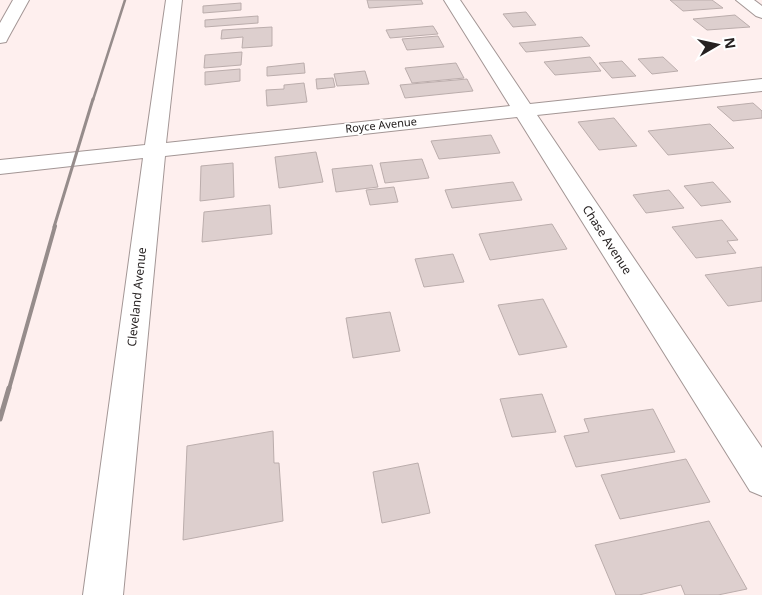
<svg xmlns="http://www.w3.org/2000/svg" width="762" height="595" font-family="'Noto Sans',sans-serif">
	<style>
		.building { fill: #ddcfce; stroke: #bbadac }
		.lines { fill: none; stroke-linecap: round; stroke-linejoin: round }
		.minor-casing { stroke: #a39695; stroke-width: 2 }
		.minor { fill: #fff; fill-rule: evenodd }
		.rail-far3 { stroke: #968c8b; stroke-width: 2.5 }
		.rail-far2 { stroke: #968c8b; stroke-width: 3 }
		.rail-far1 { stroke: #968c8b; stroke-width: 4 }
		.rail { stroke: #968c8b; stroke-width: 5 }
		.labels { text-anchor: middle; stroke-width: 4; stroke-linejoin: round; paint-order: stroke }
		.far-street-label { font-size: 11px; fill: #262121; stroke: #fff }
		.street-label { font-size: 12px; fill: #262121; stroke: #fff }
	</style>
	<rect width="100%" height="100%" fill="#feefee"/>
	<path class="building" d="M 367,0 L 421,0 L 423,4 L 369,8 Z
		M 670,0 L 712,0 L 723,8 L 683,11 Z
		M 241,3 L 241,10 L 203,13 L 203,6 Z
		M 526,12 L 536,25 L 513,27 L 503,14 Z
		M 735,15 L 750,27 L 707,30 L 693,19 Z
		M 258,16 L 258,23 L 205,27 L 205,20 Z
		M 433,26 L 438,34 L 390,38 L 386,30 Z
		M 272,27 L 272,46 L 242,48 L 243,37 L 221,39 L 222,30 Z
		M 438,36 L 444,47 L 407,50 L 402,39 Z
		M 582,37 L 590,46 L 526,52 L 519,43 Z
		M 242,52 L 241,65 L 204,68 L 205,55 Z
		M 590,57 L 601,71 L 555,75 L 544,62 Z
		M 663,57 L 678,71 L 652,74 L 638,59 Z
		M 622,61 L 636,76 L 612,78 L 599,63 Z
		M 304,63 L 305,73 L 267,76 L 267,67 Z
		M 456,63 L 464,78 L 412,83 L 405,68 Z
		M 240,69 L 240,81 L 205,85 L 205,72 Z
		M 365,71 L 369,84 L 337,86 L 334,74 Z
		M 333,78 L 335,87 L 317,89 L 316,79 Z
		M 467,79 L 473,91 L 405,98 L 400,85 Z
		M 304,83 L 307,102 L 267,106 L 266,90 L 284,89 L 284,85 Z
		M 753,103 L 762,111 L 762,118 L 733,121 L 717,107 Z
		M 614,118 L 637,146 L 599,150 L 578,122 Z
		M 710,124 L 734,148 L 668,155 L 648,131 Z
		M 491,135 L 500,153 L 439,159 L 431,141 Z
		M 316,152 L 323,182 L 279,188 L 275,157 Z
		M 422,159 L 429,178 L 385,183 L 380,163 Z
		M 233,163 L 234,197 L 200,201 L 201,166 Z
		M 372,165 L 378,187 L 336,192 L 332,169 Z
		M 513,182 L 522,200 L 452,208 L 445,190 Z
		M 713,182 L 731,202 L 701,206 L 684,186 Z
		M 394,187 L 398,202 L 370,205 L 366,190 Z
		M 669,190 L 684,208 L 646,213 L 633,195 Z
		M 270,205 L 272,234 L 202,242 L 204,212 Z
		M 722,220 L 738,240 L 727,241 L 736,253 L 696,258 L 672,227 Z
		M 552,224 L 567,249 L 490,260 L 479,234 Z
		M 453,254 L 464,282 L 424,287 L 415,259 Z
		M 762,267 L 762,301 L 728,306 L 705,275 Z
		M 543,299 L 567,347 L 519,355 L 498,305 Z
		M 390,312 L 400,351 L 353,358 L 346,318 Z
		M 542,394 L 556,432 L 512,437 L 500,399 Z
		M 653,409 L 675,452 L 576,467 L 564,436 L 589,432 L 584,419 Z
		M 273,431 L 274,463 L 279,463 L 283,521 L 183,540 L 187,446 Z
		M 686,459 L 710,502 L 620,519 L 601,475 Z
		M 418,463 L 430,513 L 382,523 L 373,472 Z
		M 709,521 L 747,589 L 718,595 L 685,595 L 681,585 L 639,595 L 616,595 L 595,545 Z"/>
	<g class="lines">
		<defs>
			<path id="minor" d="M 13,0 L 29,0 L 8,38 L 6,42 L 0,43 L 0,23 Z
				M 166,0 L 182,0 L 166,143 L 510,106 L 444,0 L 460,0 L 530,104 L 762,79 L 762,91 L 537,115 L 762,448 L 762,496 L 750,491 L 517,117 L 165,156 L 123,595 L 83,595 L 143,158 L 0,174 L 0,160 L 145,145 Z
				M 736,0 L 754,0 L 762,6 L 762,18 L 756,16 Z"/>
		</defs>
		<use href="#minor" class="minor-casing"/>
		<use href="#minor" class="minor"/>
		<path class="rail-far3" d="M 93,100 L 125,0"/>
		<path class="rail-far2" d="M 54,227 L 93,99"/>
		<path class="rail-far1" d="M 9,389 L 55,226"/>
		<path class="rail" d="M 0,419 L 9,388"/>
	</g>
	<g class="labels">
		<g class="far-street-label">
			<text transform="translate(381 125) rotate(-6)" y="4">Royce Avenue</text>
		</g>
		<g class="street-label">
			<text transform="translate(607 240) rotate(57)" y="4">Chase Avenue</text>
			<text transform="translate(137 297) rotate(-84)" y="4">Cleveland Avenue</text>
		</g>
	</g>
	<g transform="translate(717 45) rotate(81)" stroke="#ffffff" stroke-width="4" paint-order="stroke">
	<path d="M0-4L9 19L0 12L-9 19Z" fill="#262121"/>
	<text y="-8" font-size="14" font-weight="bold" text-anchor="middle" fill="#262121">N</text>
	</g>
</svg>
